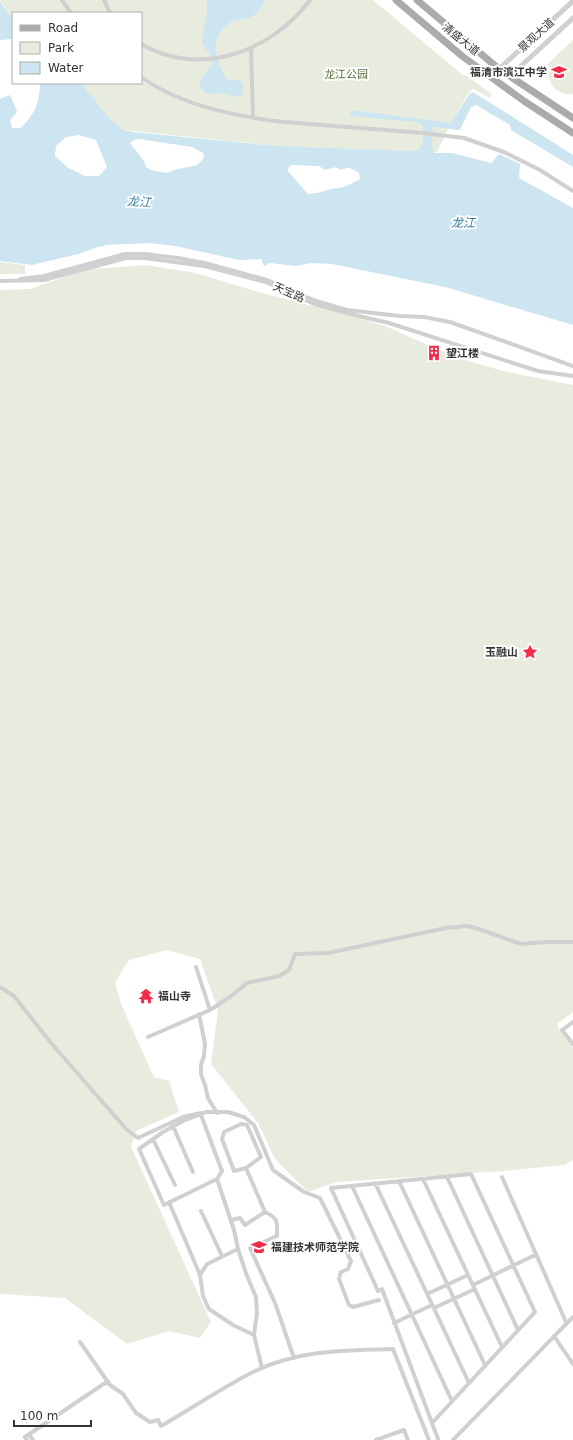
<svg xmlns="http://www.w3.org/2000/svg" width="573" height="1440" font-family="'DejaVu Sans','Noto Sans SC',sans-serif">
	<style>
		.green { fill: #e7ecde }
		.water { fill: #cce5f0; fill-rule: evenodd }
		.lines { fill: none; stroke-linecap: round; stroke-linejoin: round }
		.minor { stroke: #d0d0d0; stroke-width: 4 }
		.tertiary { stroke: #d0d0d0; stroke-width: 5 }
		.primary { stroke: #ababab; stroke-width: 7 }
		.labels { text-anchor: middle; stroke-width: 4; stroke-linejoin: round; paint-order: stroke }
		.street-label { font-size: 11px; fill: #333; stroke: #fff }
		.poi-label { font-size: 11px; font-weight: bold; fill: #333; stroke: #fff; text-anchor: start }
		.park-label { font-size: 11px; fill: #59723c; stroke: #fff }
		.water-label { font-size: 12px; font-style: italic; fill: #397d9c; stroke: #fff }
	</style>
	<rect width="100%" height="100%" fill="#fff"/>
	<path class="green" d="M 0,0 L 373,0 L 464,76 L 465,75 L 492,94 L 490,98 L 473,89 L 469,92 L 448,129 L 437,152 L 277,146 L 123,130 L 111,120 L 81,83 L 141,83 L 141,13 L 13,13 L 13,20 Z
		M 573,40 L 573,94 C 557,96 546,83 549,67 L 547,65 Z
		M 0,262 L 25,265 L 25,274 L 0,274 Z
		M 147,265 L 195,273 L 262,293 L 362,319 L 385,326 L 455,357 L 503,371 L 573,385 L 573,1012 L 557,1024 L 559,1030 L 573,1047 L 573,1160 L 564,1165 L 503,1171 L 337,1182 L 308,1192 L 275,1159 L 258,1123 L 211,1064 L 218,1010 L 200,959 L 167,950 L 129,960 L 115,982 L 121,1004 L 154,1077 L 169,1081 L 179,1112 L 136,1131 L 131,1147 L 211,1322 L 200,1338 L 169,1331 L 127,1344 L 65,1298 L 0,1294 L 0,290 L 30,289 L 70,275 L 92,269 Z"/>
	<path class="water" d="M 207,0 L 266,0 C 261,8 256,17 246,19 C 241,20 236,20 231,22 C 227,24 223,29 220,33 C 210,49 218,62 225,77 L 228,80 L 240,80 C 243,85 243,89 242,95 C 233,99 228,94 220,93 C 216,93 213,94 210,94 C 207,94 203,92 202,89 C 195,82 207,70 213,65 L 210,54 L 205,48 L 202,41 L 207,14 Z
		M 0,1 L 13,20 L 13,39 L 0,40 Z
		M 40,83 L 81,83 L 111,120 L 123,130 L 133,132 L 277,146 L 416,151 C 425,146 424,132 422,124 L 417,122 L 350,116 L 352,110 L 451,123 L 470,93 L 473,92 L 573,155 L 573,167 L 511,130 L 510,125 L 476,105 L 471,107 L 460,130 L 434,127 L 433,129 L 431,146 L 434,153 L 452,153 L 491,163 L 499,154 L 520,164 L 519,178 L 573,208 L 573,325 L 445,287 L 332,264 L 311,263 L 296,266 L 270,263 L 264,266 L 261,259 L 239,260 L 175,246 L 150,243 L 107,245 L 98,247 L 78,254 L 32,265 L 0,261 L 0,99 L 10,95 L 17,111 L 14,116 L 10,120 L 12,128 L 21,128 C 35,114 40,102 40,83 ZM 79,135 L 96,140 L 107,167 L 99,176 L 85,176 L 67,167 L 55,156 L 56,146 L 66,137 ZM 139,139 L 192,147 L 203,153 L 204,158 L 197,165 L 174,170 L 167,173 L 151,170 L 146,167 L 144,161 L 130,143 L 134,140 ZM 291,165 L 319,166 L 325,170 L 336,167 L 340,170 C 349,167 350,167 359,173 L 360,179 L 351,184 L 340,188 L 331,189 L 317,193 L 308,194 L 287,170 Z"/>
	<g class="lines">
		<path class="minor" d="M 62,0 L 71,13
			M 104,0 L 110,13
			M 141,44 C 201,78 271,52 310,0
			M 251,48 L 253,117
			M 141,77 C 180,105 238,117 284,122 L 423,133 L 464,138 L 504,152 L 540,170 L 573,191
			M 20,279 L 44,276 L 125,254 L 145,254 L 178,258 L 205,263 L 267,280 L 316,301 L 347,310 L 400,316 L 424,317 L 450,322 L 573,366
			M 0,281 L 44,280 L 126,258 L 145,258 L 204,266 L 266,282 L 314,304 L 350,314 L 389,323 L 538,371 L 573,376
			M 0,987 L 14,996 L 51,1043 L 127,1130 L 138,1138 L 183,1117 L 201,1113
			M 210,1010 L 230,997 L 247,983 L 279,976 L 289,970 L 295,954 L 328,953 L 446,928 L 467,926 L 476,928 L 521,944 L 545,942 L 573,942
			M 199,1014 L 205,1044 L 204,1056 L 201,1065 L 201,1074 L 205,1085 L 208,1098 L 217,1113
			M 573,1022 L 562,1030 L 573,1044
			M 148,1037 L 210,1010 L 196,967
			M 201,1115 L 222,1171 L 217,1179 L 234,1230 L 238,1249 L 247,1276 L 256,1297 L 257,1313 L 254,1335 L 262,1368
			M 241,1124 L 247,1125 L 261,1157 L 246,1168 L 234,1171 L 222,1139 L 224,1132 Z
			M 173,1126 L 193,1172
			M 153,1139 L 175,1185
			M 447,1177 L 518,1330
			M 502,1177 L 566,1322
			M 217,1179 L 164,1205 L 139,1149 L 163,1132 L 183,1121 L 206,1112 L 228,1112 L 244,1117 L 254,1125 L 273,1170 L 304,1192 L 320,1198 L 351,1261 L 348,1269 L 341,1272 L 339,1279 L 349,1305 L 353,1307 L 379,1300
			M 423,1179 L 502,1347
			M 399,1181 L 485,1365
			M 375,1183 L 469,1383
			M 352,1186 L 452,1401
			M 169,1202 L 200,1275
			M 201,1211 L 222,1256
			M 265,1212 C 279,1218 277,1223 277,1236 L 250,1248 L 275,1303 L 294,1358
			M 231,1220 L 240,1218 L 245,1225 L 265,1212 L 246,1168
			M 238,1249 L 207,1264 L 200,1275 L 203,1296 L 209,1309 L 233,1325 L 254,1335
			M 473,1285 L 535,1255
			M 427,1294 L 468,1275
			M 434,1308 L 475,1289
			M 394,1323 L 432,1305
			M 554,1336 L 573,1364
			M 80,1342 L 110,1385 L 123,1394 L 136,1413 L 150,1422 L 158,1420 L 161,1426 C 192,1408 222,1388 253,1372 C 297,1350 346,1350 393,1349 L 429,1440
			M 432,1423 L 535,1312 L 471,1174 L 331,1188 L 378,1291 L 382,1289 L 432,1423 L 438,1439
			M 29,1434 L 33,1440
			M 27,1440 L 25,1437 L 108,1381
			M 376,1440 L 404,1430 L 408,1440
			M 453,1440 L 573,1317"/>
		<path class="tertiary" d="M 499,69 L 573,1
			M 510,76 L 573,18"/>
		<path class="primary" d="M 396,0 L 462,56 L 524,101 L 573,133
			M 417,0 L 499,69 L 573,118"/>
	</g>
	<defs>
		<symbol id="school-bare" viewBox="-9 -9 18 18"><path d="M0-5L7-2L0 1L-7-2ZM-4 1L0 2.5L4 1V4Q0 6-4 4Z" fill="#f02e4b" stroke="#fff" stroke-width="2.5" paint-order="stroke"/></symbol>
		<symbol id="building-bare" viewBox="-9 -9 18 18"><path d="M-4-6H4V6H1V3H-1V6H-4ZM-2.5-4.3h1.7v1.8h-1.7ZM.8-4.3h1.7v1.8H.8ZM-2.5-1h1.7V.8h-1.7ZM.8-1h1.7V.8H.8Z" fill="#f02e4b" stroke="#fff" stroke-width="2.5" paint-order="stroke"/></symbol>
		<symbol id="sight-bare" viewBox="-9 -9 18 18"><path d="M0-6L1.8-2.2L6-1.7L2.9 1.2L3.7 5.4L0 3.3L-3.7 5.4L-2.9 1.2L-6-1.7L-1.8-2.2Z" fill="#f02e4b" stroke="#fff" stroke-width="2.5" paint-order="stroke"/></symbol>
		<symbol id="temple-bare" viewBox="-9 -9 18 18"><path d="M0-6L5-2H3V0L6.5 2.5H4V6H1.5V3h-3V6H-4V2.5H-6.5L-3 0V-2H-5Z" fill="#f02e4b" stroke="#fff" stroke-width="2.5" paint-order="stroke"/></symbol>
		<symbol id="university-bare" viewBox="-9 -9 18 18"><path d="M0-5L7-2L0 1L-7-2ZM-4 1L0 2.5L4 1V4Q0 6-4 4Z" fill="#f02e4b" stroke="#fff" stroke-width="2.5" paint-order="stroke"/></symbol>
	</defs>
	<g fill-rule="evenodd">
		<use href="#school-bare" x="548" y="61" width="22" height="22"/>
		<use href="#building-bare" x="423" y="342" width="22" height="22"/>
		<use href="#sight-bare" x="519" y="641" width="22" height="22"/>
		<use href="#temple-bare" x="135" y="985" width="22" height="22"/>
		<use href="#university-bare" x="248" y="1236" width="22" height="22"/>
	</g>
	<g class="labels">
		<g class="street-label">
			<text transform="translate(536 35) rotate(-42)" y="4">景观大道</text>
			<text transform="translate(461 39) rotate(39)" y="4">清盛大道</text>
			<text transform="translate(289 292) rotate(24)" y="4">天宝路</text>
		</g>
		<g class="poi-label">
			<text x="547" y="76" text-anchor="end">福清市滨江中学</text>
			<text x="446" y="357">望江楼</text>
			<text x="518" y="656" text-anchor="end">玉融山</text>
			<text x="158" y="1000">福山寺</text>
			<text x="271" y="1251">福建技术师范学院</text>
		</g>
		<g class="park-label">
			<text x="346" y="78">龙江公园</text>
		</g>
		<g class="water-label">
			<text transform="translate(139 202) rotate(3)" y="4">龙江</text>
			<text x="463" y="227">龙江</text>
		</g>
	</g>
	<rect x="12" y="12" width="130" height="72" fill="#ffffff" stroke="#adadad"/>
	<rect x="20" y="25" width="20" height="6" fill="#ababab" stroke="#adadad"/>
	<text x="48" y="32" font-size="12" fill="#333333">Road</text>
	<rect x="20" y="42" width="20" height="12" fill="#e7ecde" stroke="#adadad"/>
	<text x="48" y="52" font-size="12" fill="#333333">Park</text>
	<rect x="20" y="62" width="20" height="12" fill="#cce5f0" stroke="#adadad"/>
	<text x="48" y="72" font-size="12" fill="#333333">Water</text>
	<path d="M14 1420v6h77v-6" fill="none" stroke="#333333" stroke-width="2"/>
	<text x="20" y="1420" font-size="12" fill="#333333" stroke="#ffffff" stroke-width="3" paint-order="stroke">100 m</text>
</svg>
